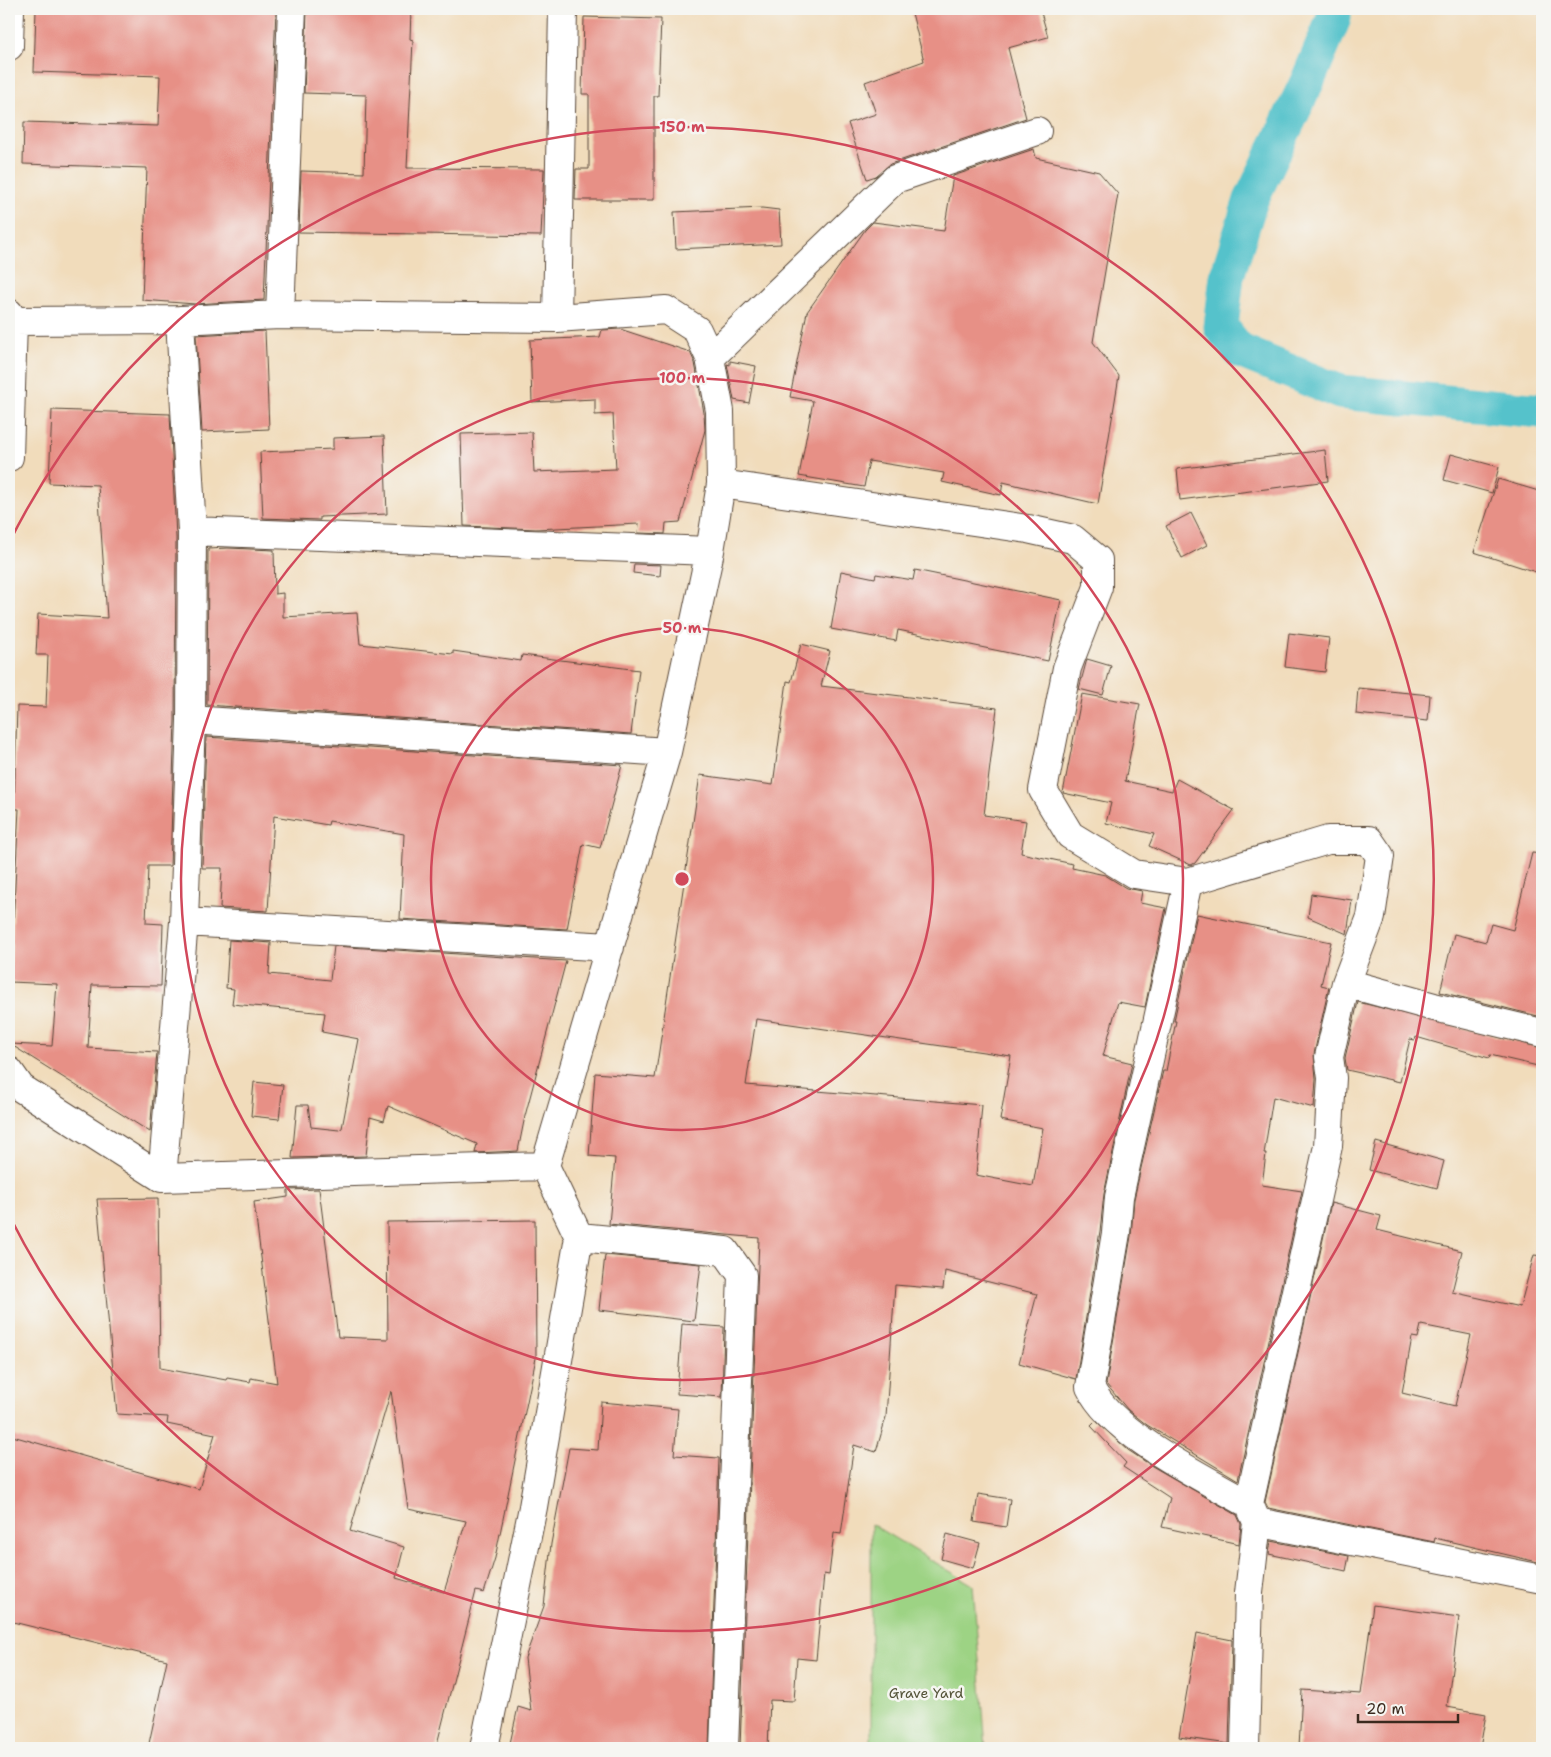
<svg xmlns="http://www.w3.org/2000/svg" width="1551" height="1757" font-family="'Shantell Sans',sans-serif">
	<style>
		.green { fill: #9dd384; stroke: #6c7e51 }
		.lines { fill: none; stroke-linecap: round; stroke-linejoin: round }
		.canal { stroke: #54c2cb; stroke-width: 35 }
		.building { fill: #e79086; fill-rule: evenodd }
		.street-casing { stroke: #564536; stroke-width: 30 }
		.street { stroke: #fff; stroke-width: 28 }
		.ring { fill: none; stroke: #d1495b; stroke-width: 2.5 }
		.labels { text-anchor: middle; stroke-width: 5; stroke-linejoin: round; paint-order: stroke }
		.park-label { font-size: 14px; fill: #545438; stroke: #f6f6f2 }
		.centre { fill: #d1495b; stroke: #f6f6f2; stroke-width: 2.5 }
		.ring-label { font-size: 15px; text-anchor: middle; font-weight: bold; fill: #d1495b; stroke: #f6f6f2; stroke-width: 5; stroke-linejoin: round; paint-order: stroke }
	</style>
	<rect width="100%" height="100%" fill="#f6f6f2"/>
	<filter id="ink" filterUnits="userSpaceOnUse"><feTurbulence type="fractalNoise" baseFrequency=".02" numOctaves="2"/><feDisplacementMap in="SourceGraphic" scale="10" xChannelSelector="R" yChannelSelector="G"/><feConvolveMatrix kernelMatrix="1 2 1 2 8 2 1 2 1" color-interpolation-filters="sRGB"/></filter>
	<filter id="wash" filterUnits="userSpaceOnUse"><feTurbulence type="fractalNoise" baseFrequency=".0096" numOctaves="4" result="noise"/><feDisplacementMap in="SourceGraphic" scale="20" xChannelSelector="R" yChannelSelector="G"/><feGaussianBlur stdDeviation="1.12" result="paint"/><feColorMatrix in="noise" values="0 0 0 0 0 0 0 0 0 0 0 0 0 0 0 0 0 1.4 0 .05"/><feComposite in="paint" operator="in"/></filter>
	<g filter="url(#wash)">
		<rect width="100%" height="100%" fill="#f1dcbb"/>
		<path class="green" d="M 871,1524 L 973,1585 L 986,1748 L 871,1748 Z"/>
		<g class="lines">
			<path class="canal" d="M 1334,9 L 1334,18 L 1308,80 L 1251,200 L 1227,276 L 1221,327 L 1240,351 L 1340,392 L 1542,411"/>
		</g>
		<g id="blocks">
			<path class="building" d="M 36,9 L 276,9 L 264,300 L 195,304 L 142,300 L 147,168 L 23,164 L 24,122 L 158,126 L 160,76 L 34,72 Z
				M 307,9 L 411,9 L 410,39 L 413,40 L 407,168 L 544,169 L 541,236 L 299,232 L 301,171 L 364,173 L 366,95 L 304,93 Z
				M 911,9 L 1040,9 L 1048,37 L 1008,48 L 1026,118 L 890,164 L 876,176 L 867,179 L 848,123 L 876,114 L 865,82 L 924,61 Z
				M 584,17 L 661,19 L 658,96 L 654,96 L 654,200 L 575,200 L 576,169 L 589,169 L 589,94 L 582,94 Z
				M 1034,149 L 1036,158 L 1099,172 L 1118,194 L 1093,342 L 1119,376 L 1098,504 L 1003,482 L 1001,495 L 942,482 L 944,473 L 869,461 L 864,487 L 799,476 L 813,401 L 790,397 L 807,312 L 865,230 L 873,222 L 944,231 L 953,176 Z
				M 762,208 L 779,210 L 781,244 L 676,249 L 674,212 Z
				M 620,329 L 690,352 L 695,363 L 704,413 L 705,430 L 680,522 L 666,523 L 665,534 L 638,533 L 639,524 L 536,529 L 464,526 L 461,434 L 532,432 L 534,472 L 616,469 L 613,414 L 595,415 L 595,399 L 532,402 L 530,340 L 600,337 L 602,330 Z
				M 265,331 L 269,429 L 202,432 L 196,335 Z
				M 730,361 L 756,366 L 749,403 L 734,400 L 727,364 L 730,365 Z
				M 52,410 L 170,414 L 176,538 L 175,720 L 170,866 L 148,866 L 146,923 L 163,924 L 161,986 L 92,985 L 88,1048 L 157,1052 L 150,1132 L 10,1044 L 52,1046 L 57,984 L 10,982 L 19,809 L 14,809 L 17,706 L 46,707 L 48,655 L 36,655 L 38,614 L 107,618 L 98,485 L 49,483 Z
				M 384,436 L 387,514 L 320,517 L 320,520 L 263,518 L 260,452 L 333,449 L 333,438 Z
				M 1325,450 L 1328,481 L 1180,500 L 1177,469 Z
				M 1451,454 L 1499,467 L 1492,493 L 1444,480 Z
				M 1498,479 L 1542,492 L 1542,574 L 1474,552 Z
				M 1191,513 L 1207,545 L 1182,558 L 1166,526 Z
				M 228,548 L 274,550 L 275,594 L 283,593 L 283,617 L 357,613 L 360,644 L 453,654 L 453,651 L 521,661 L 522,655 L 639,670 L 631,734 L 207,705 L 208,549 Z
				M 634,564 L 661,565 L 660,576 L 633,573 Z
				M 915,570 L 1061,600 L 1048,661 L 898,630 L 896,641 L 831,629 L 841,571 L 875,578 L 876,574 L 913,580 Z
				M 1289,633 L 1329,638 L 1325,672 L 1285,667 Z
				M 801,644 L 830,651 L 821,686 L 997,708 L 984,815 L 1026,821 L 1021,853 L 1073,864 L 1072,868 L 1105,875 L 1126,888 L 1142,891 L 1140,903 L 1166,908 L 1145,1007 L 1118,1002 L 1103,1056 L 1132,1063 L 1104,1194 L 1100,1231 L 1076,1379 L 1019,1363 L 1037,1294 L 945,1271 L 943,1289 L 895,1285 L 886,1417 L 876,1452 L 854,1445 L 841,1534 L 834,1533 L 829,1575 L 824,1574 L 816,1660 L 797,1658 L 794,1701 L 770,1700 L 768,1748 L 740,1748 L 759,1238 L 609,1224 L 615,1158 L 589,1156 L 595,1073 L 655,1078 L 700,775 L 773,785 L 787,681 L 791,682 ZM 756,1019 L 1011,1056 L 1000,1120 L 1043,1128 L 1033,1186 L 976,1175 L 982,1105 L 746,1085 Z
				M 1087,659 L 1111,666 L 1103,695 L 1079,689 Z
				M 1358,688 L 1430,695 L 1428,721 L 1356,714 Z
				M 1082,694 L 1140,704 L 1125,781 L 1172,791 L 1177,779 L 1234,810 L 1195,863 L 1191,865 L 1149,846 L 1154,834 L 1106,823 L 1111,803 L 1063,793 Z
				M 206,737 L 622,765 L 600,848 L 583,844 L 567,929 L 400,919 L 404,834 L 329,821 L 328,825 L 274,816 L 268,911 L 220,908 L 222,868 L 202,868 Z
				M 1532,853 L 1542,854 L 1542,1017 L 1440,992 L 1454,934 L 1486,942 L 1491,924 L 1513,930 Z
				M 1311,894 L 1352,900 L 1347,934 L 1308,917 Z
				M 1197,914 L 1331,942 L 1321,985 L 1329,987 L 1314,1054 L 1316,1079 L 1314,1108 L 1273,1097 L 1264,1154 L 1266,1154 L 1262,1185 L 1302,1191 L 1238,1480 L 1147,1425 L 1128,1410 L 1106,1384 L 1131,1236 L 1134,1199 L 1163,1071 L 1166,1071 L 1176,1021 L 1174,1021 Z
				M 229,940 L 271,943 L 269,974 L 330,980 L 334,946 L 566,961 L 525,1116 L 518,1151 L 475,1153 L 477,1144 L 388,1106 L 384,1121 L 370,1117 L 366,1156 L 292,1158 L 297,1105 L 308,1105 L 311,1127 L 339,1130 L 342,1128 L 359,1039 L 322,1032 L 325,1013 L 232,1004 L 234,989 L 226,988 Z
				M 1358,1002 L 1542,1048 L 1542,1067 L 1490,1055 L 1489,1058 L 1416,1037 L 1415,1040 L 1410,1039 L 1400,1082 L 1347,1070 L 1345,1058 Z
				M 254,1082 L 283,1085 L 279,1119 L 251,1116 Z
				M 1376,1142 L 1444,1161 L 1437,1188 L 1369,1170 Z
				M 319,1189 L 338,1337 L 388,1339 L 387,1222 L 535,1220 L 536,1358 L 495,1558 L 484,1593 L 476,1591 L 436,1748 L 148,1748 L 167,1660 L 9,1621 L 9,1435 L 199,1489 L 215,1434 L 167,1424 L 168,1417 L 117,1414 L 97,1199 L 158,1198 L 160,1368 L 226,1380 L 227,1378 L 250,1382 L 251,1378 L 277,1383 L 254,1202 L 288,1197 L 288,1190 ZM 391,1391 L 408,1509 L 466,1521 L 444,1592 L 396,1578 L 404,1547 L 350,1531 Z
				M 1331,1203 L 1381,1216 L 1377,1230 L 1462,1251 L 1452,1292 L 1520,1307 L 1534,1255 L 1542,1256 L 1542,1563 L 1435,1538 L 1434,1542 L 1268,1508 L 1265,1502 ZM 1421,1325 L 1471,1335 L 1455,1406 L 1402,1393 L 1412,1337 L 1418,1338 Z
				M 605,1255 L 701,1264 L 694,1321 L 599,1310 Z
				M 682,1324 L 724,1327 L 722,1397 L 677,1394 Z
				M 601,1402 L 678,1409 L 674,1455 L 719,1458 L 709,1748 L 509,1748 L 518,1707 L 531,1711 L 525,1658 L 544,1606 L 551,1544 L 569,1448 L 598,1450 Z
				M 1096,1421 L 1128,1450 L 1152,1466 L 1237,1515 L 1241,1524 L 1239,1544 L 1162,1527 L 1170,1498 L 1123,1467 L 1126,1463 L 1091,1426 Z
				M 978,1494 L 1010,1499 L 1006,1527 L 974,1522 Z
				M 947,1534 L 980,1543 L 973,1568 L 941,1559 Z
				M 1271,1541 L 1349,1556 L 1346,1571 L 1269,1554 Z
				M 1373,1605 L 1459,1617 L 1447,1707 L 1486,1714 L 1480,1748 L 1299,1748 L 1302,1690 L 1361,1694 Z
				M 1197,1633 L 1232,1640 L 1229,1744 L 1179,1737 Z"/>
		</g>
	</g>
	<g filter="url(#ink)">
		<use href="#blocks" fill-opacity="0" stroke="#564536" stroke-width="1"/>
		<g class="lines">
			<defs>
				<path id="street" d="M 9,46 L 10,9
					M 9,313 L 13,321 L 9,457
					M 280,315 L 292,9
					M 180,320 L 192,531 L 191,720 L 184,922
					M 13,321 L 180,320 L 280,315 L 557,318
					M 710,358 L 895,179 L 1037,131
					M 721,484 L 1028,529 L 1073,539 L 1098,560 L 1098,587 L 1067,668 L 1043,790 L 1070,835 L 1134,874 L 1188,882 L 1328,840 L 1369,840 L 1380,856 L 1371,917 L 1346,983 L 1434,1007 L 1542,1033
					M 192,531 L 710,551
					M 191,720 L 667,752
					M 1188,882 L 1119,1197 L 1116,1233 L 1090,1387 C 1112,1434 1204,1478 1249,1504 L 1257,1522 L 1542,1579
					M 9,1071 L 21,1088 L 162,1178 L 545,1166 L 579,1237 L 533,1507 L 484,1748
					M 545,1166 L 667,752 L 710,551 L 721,484 L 720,411 L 710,358 L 697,330 L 666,310 L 557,318 L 563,9
					M 162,1178 L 184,922 L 610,947
					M 579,1237 L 725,1251 L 742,1275 L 724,1748
					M 1249,1504 L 1328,1146 L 1332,1078 L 1329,1057 L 1346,983
					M 1245,1748 L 1249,1593 L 1257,1522"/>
			</defs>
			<use href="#street" class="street-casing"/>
			<use href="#street" class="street"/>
		</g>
	</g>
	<g class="ring">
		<circle cx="682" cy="879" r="251"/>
		<circle cx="682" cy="879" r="501"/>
		<path d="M9 543A752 752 0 1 1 9 1215"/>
	</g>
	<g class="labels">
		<g class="park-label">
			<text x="926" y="1698">Grave Yard</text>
		</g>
	</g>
	<circle cx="682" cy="879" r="8" class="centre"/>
	<g class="ring-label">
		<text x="682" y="132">150 m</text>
		<text x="682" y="383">100 m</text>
		<text x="682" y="633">50 m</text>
	</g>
	<rect width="1551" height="1757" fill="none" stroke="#f6f6f2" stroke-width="30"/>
	<path d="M1358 1714v8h100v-8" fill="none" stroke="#3b2a1e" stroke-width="2.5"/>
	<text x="1366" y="1714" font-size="15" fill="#3b2a1e" stroke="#f6f6f2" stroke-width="4" paint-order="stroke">20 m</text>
</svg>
